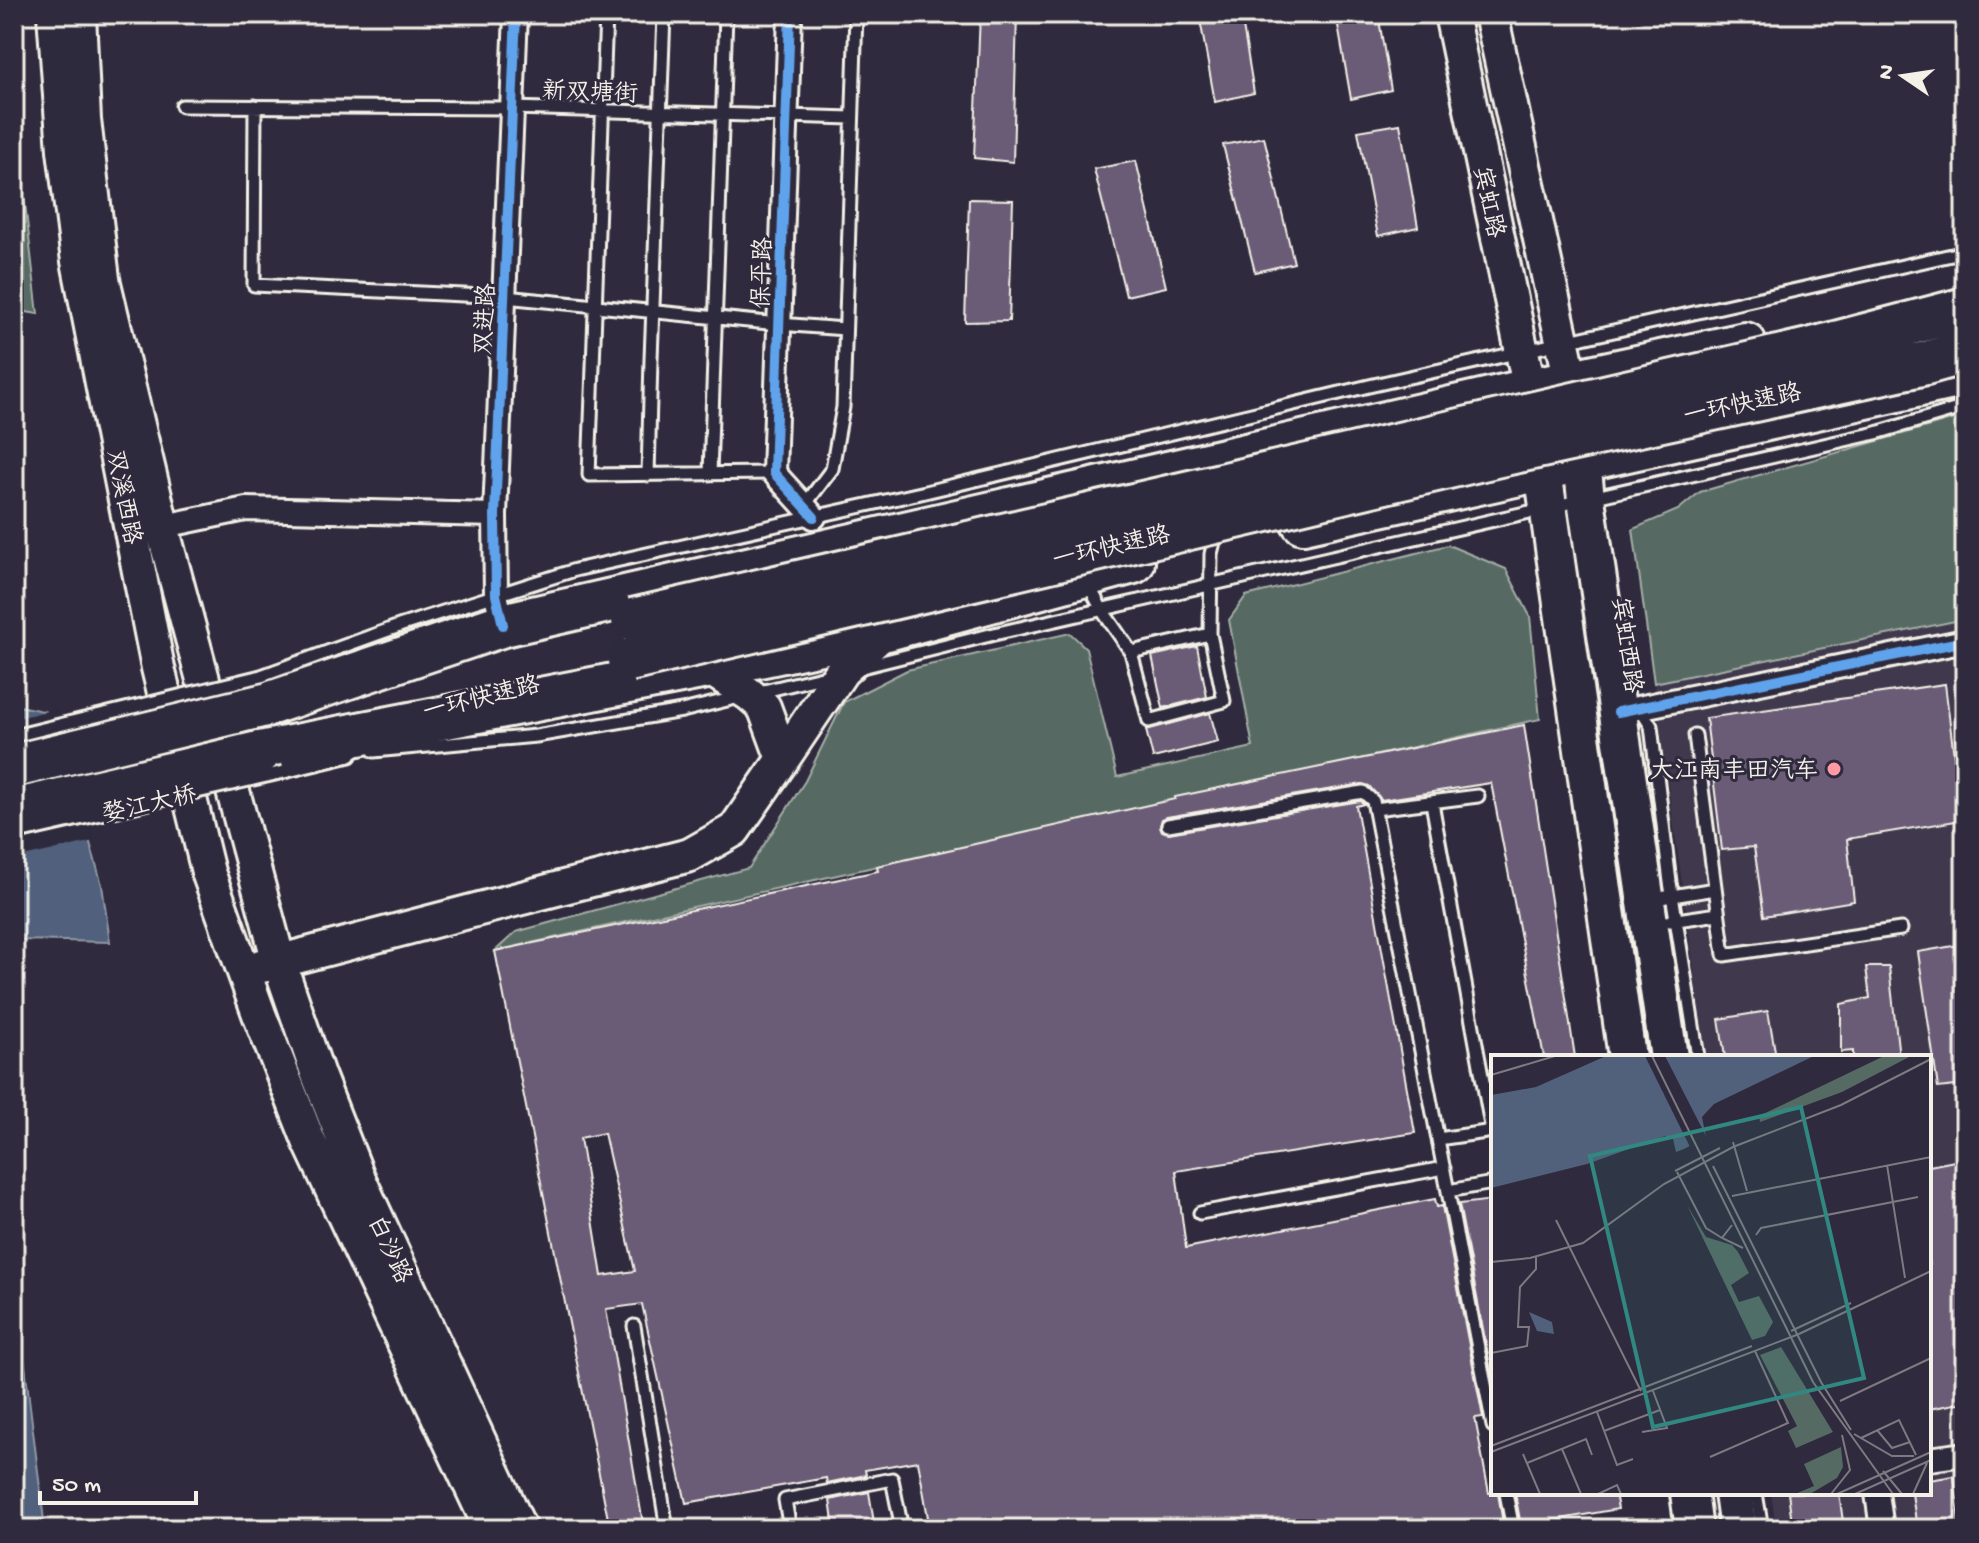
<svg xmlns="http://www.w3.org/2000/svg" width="1979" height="1543" font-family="'Gochi Hand','LXGW WenKai TC',sans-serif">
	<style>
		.built { fill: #41394e }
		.green { fill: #566a64; stroke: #a5aea6; stroke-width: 2 }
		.water { fill: #51607b; stroke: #929aa7; stroke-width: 2 }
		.pier { fill: #2f2a3d }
		.building { fill: #6a5b76; stroke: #f4f1e8; stroke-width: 2; fill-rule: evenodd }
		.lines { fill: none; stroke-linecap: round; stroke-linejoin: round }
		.lane-casing { stroke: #f4f1e8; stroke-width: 17 }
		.street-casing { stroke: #f4f1e8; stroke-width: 28 }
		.secondary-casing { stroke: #f4f1e8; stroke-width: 38 }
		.primary-casing { stroke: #f4f1e8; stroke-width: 42 }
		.highway-casing { stroke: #f4f1e8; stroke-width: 48 }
		.lane { stroke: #2f2a3d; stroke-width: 11 }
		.street { stroke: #2f2a3d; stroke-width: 22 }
		.secondary { stroke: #2f2a3d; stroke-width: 32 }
		.primary { stroke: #2f2a3d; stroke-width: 36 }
		.highway { stroke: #2f2a3d; stroke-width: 42 }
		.lane-bridge-casing { stroke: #f4f1e8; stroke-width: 17; stroke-linecap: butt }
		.highway-bridge-casing { stroke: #f4f1e8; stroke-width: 48; stroke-linecap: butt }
		.lane-bridge { stroke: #2f2a3d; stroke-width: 11 }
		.highway-bridge { stroke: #2f2a3d; stroke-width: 42 }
		.cycleway-casing { stroke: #2f2a3d; stroke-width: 15 }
		.cycleway { stroke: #60a3ed; stroke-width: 10 }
		.poi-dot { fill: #ff9aa2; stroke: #2f2a3d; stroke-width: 3 }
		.labels { text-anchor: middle; stroke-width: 6; stroke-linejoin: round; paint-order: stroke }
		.street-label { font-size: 24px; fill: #f4f1e8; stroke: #2f2a3d }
		.poi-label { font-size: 24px; fill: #f4f1e8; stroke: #2f2a3d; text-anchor: end }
		.inset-road { fill: none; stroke: #7e7a81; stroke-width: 2 }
		.view { fill: #318880; fill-opacity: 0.15; stroke: #318880; stroke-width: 4 }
		.inset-edge { fill: none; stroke: #f4f1e8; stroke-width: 4 }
	</style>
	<rect width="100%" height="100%" fill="#2f2a3d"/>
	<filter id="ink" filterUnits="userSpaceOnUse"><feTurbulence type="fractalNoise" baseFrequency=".0125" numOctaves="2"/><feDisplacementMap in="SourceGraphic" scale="16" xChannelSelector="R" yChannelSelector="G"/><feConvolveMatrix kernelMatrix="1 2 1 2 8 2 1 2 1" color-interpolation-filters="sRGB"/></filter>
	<g filter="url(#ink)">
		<path class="built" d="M 1965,619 L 1965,1529 L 1776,1529 L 1771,1493 L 1929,1493 L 1929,1057 L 1706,1057 L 1654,683 Z"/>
		<path class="green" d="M 14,110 L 38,314 L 14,310 Z
			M 1965,416 L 1965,619 L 1654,683 L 1633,529 L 1678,510 L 1700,492 Z
			M 1448,545 L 1506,569 L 1530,616 L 1540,719 L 495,951 L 516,932 L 749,868 L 805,781 L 844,702 L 907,670 L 1070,633 L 1086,648 L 1117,777 L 1253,747 L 1229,620 L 1246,596 Z"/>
		<path class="water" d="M 14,705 L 53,713 L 102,885 L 110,942 L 17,940 L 14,943 Z
			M 14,1275 L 45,1529 L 14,1529 Z"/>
		<path class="pier" d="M 55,709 L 57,712 L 94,841 L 14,859 L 14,719 Z"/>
		<path class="building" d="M 980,14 L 1017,14 L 1013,162 L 974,158 Z
			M 1199,14 L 1241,14 L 1254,93 L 1215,102 Z
			M 1336,14 L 1378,14 L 1391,90 L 1351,99 Z
			M 1400,124 L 1418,227 L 1378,236 L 1358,131 Z
			M 1264,137 L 1294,263 L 1255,272 L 1223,145 Z
			M 1136,161 L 1166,287 L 1126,296 L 1094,169 Z
			M 969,199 L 1013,200 L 1009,321 L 965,322 Z
			M 1197,646 L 1207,697 L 1163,708 L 1152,656 Z
			M 1945,684 L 1962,820 L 1847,839 L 1854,901 L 1764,916 L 1754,847 L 1722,850 L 1706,718 Z
			M 1210,713 L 1218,742 L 1153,758 L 1146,730 Z
			M 1524,725 L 1575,1057 L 1544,1057 L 1491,783 L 1381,800 L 1369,786 L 1362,784 L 1167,817 L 1162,819 L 1160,826 L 1162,831 L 1169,833 L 1360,801 L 1364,804 L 1356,806 L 1415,1133 L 1176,1171 L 1186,1248 L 1435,1199 L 1437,1207 L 1442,1206 L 1483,1417 L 1475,1418 L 1489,1493 L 1498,1493 L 1504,1529 L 930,1529 L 918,1461 L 865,1470 L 866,1475 L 827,1483 L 826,1478 L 686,1503 L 642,1304 L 606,1309 L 644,1529 L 610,1529 L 495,951 L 878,871 L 877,866 L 1175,799 L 1175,797 ZM 604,1133 L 635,1271 L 602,1276 L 580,1138 Z
			M 1965,944 L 1965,1085 L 1938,1088 L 1918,952 Z
			M 1866,967 L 1889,967 L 1899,1057 L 1853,1057 L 1853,1051 L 1841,1052 L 1841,1004 L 1870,998 Z
			M 1768,1011 L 1776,1057 L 1725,1057 L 1719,1019 Z
			M 1965,1159 L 1965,1402 L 1929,1409 L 1929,1166 Z
			M 1493,1200 L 1493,1381 L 1459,1204 Z
			M 1954,1476 L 1960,1529 L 1917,1529 L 1912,1493 L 1929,1493 L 1929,1480 Z
			M 869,1492 L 875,1529 L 834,1529 L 830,1500 Z
			M 1515,1493 L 1615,1493 L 1618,1509 L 1521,1526 Z
			M 1788,1493 L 1839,1493 L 1844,1529 L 1793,1529 Z"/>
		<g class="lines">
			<defs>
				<path id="lane" d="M 606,14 L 589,475 L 774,473
					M 182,106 L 512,108 L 852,118
					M 255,106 L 254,285 L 505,297 L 779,324 L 845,329
					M 710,474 L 726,14
					M 648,475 L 651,359 L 664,14
					M 804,506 L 832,469 L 843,407 L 856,14
					M 1087,582 L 1102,610 L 1131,652 L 1210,634 L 1211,554 L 1214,542
					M 1131,652 L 1149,721 L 1224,701 L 1210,634
					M 858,668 L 994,634 L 1876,433 L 1965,407
					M 261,676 L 402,625 L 575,570 L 921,493 L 1369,386 L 1965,252
					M 1639,707 L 1651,726 L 1670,882 L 1698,1057
					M 1695,735 L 1724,955 L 1901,929
					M 374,751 L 536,736 L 682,711 L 830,675
					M 284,772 L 350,756
					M 1432,803 L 1492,1131
					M 1375,809 L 1478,796
					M 1168,825 L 1363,792 L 1373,801 L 1493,1426
					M 1648,900 L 1715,889
					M 1670,921 L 1718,914
					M 1438,1139 L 1493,1131
					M 1448,1191 L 1493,1183
					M 1200,1213 L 1444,1168
					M 634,1326 L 667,1529
					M 1506,1493 L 1513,1529
					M 1756,1493 L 1762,1529
					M 790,1529 L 785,1500 L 892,1479 L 902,1529"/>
				<path id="street" d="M 790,14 L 774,473 L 814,517
					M 150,529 L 246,509 L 495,515
					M 503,625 L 496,595 L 495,515 L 516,14
					M 1618,712 L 1965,641
					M 1929,1459 L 1965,1454
					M 1877,1493 L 1882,1529"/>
				<path id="secondary" d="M 54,14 L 64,150 L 78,261 L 158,668 L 208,872 L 259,1014 L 309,1141 L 491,1529
					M 79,14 L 84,120 L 103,279 L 166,542 L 279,962 L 318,1075 L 358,1177 L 520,1529
					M 1451,14 L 1530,390
					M 1491,14 L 1571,381
					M 707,667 L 749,694 L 764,707 L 783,759 L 842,671 L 887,629
					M 258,967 L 560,888 L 690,855 L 734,830 L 783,759"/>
				<path id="primary" d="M 1579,433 L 1586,499 L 1669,1057
					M 1539,443 L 1627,1057
					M 1689,1493 L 1694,1529
					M 1733,1493 L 1738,1529"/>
				<path id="highway" d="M 1303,522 L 1965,375
					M 265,705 L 503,625 L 1530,390 L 1745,344
					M 259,753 L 707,667 L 887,629 L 1133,562"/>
			</defs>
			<use href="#lane" class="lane-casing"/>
			<use href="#street" class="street-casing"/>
			<use href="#secondary" class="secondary-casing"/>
			<use href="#primary" class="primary-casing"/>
			<use href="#highway" class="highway-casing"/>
			<use href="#lane" class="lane"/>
			<use href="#street" class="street"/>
			<use href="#secondary" class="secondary"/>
			<use href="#primary" class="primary"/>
			<use href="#highway" class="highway"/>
			<defs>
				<path id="lane-bridge" d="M 14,736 L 261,676
					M 14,834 L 284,772"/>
				<path id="highway-bridge" d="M 633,620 L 1809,350 L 1965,309
					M 629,660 L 1495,456 L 1926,363 L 1965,352
					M 14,766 L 265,705
					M 14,811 L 259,753"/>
			</defs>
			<use href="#lane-bridge" class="lane-bridge-casing"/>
			<use href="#highway-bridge" class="highway-bridge-casing"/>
			<use href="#lane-bridge" class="lane-bridge"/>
			<use href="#highway-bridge" class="highway-bridge"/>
			<defs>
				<path id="cycleway" d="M 790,14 L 774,473 L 814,517
					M 503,625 L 496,595 L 495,515 L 516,14
					M 1618,712 L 1965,641"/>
			</defs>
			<use href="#cycleway" class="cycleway-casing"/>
			<use href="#cycleway" class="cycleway"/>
		</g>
	</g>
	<circle class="poi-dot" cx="1834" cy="769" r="8"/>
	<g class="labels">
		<g class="street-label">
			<text transform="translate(590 91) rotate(2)" y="8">新双塘街</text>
			<text transform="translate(1490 202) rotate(78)" y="8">宾虹路</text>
			<text transform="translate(761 273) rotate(-88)" y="8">保平路</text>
			<text transform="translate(484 319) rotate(-87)" y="8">双进路</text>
			<text transform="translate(1742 403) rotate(-12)" y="8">一环快速路</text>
			<text transform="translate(125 497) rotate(79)" y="8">双溪西路</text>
			<text transform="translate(1111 546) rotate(-13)" y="8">一环快速路</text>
			<text transform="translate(1628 645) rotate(82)" y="8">宾虹西路</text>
			<text transform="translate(481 697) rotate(-14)" y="8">一环快速路</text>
			<text transform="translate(149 803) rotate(-13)" y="8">婺江大桥</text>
			<text transform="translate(391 1249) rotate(65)" y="8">白沙路</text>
		</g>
		<g class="poi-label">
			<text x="1818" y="777">大江南丰田汽车</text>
		</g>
	</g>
	<g transform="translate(1491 1055)">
		<rect width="440" height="440" fill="#2f2a3d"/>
		<path d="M 393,1 L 420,1 L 351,37 L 269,67 L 268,61 ZM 196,150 L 215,182 L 241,190 L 247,197 L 258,218 L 240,230 L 248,247 L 268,241 L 282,267 L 274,281 L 261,285 ZM 290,292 L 342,377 L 305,393 L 297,376 L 306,371 L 269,300 ZM 350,392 L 352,412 L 346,423 L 319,439 L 304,439 L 323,431 L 313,409 Z" fill="#566a64"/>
		<path d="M 115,1 L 323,1 L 223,49 L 211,62 L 215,82 L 193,94 L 185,97 L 182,84 L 174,81 L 96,109 L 0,133 L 0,40 L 45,32 ZM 38,257 L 61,267 L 63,279 L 46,276 Z" fill="#51607b"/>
		<path d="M 154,1 L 174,1 L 217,85 L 200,94 Z" fill="#2f2a3d"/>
		<path class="inset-road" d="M 161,1 L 322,327 L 402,439M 0,20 L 64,1M 242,87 L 256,136M 396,110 L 414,223M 222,111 L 330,327 L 360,375M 184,116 L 229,93M 186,117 L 215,173 L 231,183M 241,141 L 440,102M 65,165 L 150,336M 241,170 L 231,183 L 252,193M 265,180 L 270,173 L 427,142M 0,207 L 39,203 L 92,188 L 173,129 L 242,92 L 350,50 L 440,4M 300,276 L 360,248M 0,298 L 36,291 L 38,272 L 27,272 L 29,232 L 45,214 L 45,202M 349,346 L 440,303M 106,357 L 126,410 L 142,404M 386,375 L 401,393 L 419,387M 113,376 L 169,355M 151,377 L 176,373 L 162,336M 363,379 L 401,401 L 423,401M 370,383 L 408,365 L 425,400M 0,391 L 261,291M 71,394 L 90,439M 0,397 L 308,279 L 440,216M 32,399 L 49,439M 219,402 L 297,368 L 264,296M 36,408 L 95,384 L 101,400M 392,416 L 411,439M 107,439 L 126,430 L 130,439M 340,439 L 359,415 L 351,380M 346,439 L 440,397M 364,439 L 440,405M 422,439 L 436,408"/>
		<path class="view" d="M 310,52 L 373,323 L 162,372 L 99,101 Z"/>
		<rect width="440" height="440" class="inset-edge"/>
	</g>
	<rect width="1979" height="1543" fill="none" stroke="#2f2a3d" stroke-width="48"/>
	<rect x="24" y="24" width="1931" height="1495" fill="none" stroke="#f4f1e8" stroke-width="3" filter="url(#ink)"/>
	<g transform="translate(1903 76) rotate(283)" stroke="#2f2a3d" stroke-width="6" paint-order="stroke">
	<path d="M0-6L14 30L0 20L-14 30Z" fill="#f4f1e8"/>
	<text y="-12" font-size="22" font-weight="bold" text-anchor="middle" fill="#f4f1e8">N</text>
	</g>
	<path d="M40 1491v12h156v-12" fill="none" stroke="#f4f1e8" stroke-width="4"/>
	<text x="52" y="1491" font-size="24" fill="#f4f1e8" stroke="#2f2a3d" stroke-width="6" paint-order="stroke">50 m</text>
</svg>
